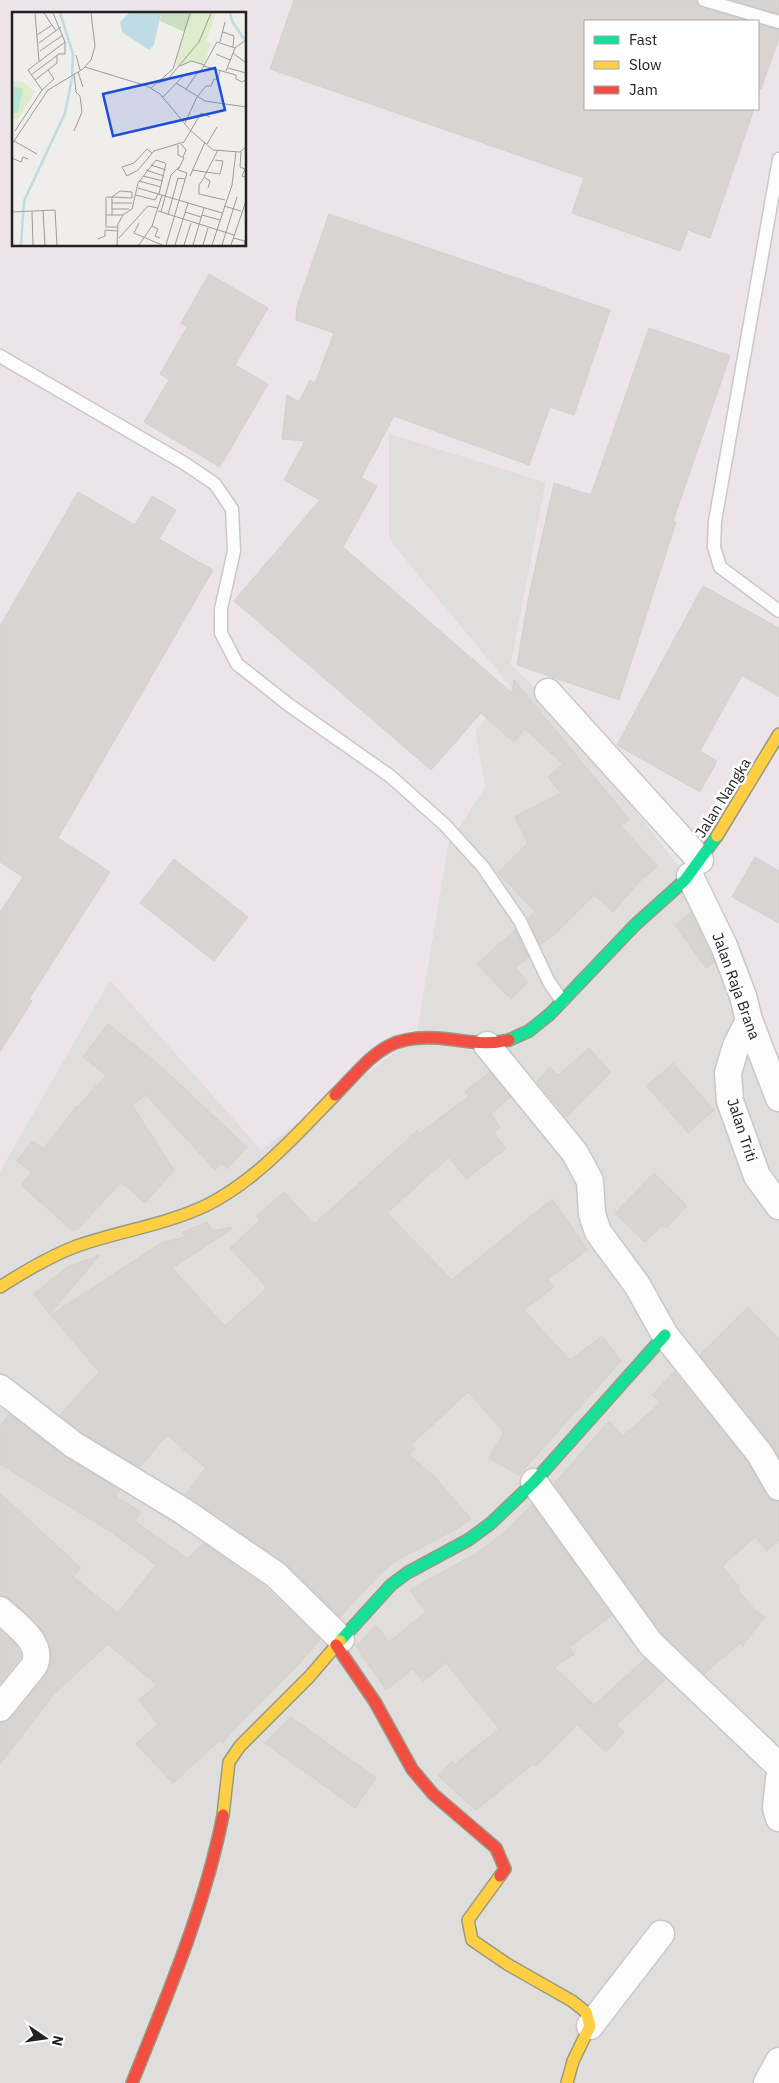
<svg xmlns="http://www.w3.org/2000/svg" width="779" height="2083" font-family="'IBM Plex Sans',sans-serif">
	<style>
		.residential { fill: #dfdedc }
		.industrial { fill: #ede4e9; fill-rule: evenodd }
		.building { fill: #d7d4d2; stroke: #d3d0cc }
		.lines { fill: none; stroke-linecap: round; stroke-linejoin: round }
		.lane-casing { stroke: #c9c8c7; stroke-width: 15 }
		.street-casing { stroke: #c9c8c7; stroke-width: 29 }
		.fast-casing { stroke: #999a82; stroke-width: 14 }
		.slow-casing { stroke: #999a82; stroke-width: 14 }
		.jam-casing { stroke: #999a82; stroke-width: 14 }
		.lane { stroke: #fdfcfc; stroke-width: 12 }
		.street { stroke: #fdfcfc; stroke-width: 26 }
		.fast { stroke: #16e098; stroke-width: 11 }
		.slow { stroke: #ffcf43; stroke-width: 11 }
		.jam { stroke: #f24e42; stroke-width: 11 }
		.labels { text-anchor: middle; stroke-width: 5; stroke-linejoin: round; paint-order: stroke }
		.street-label { font-size: 15px; fill: #222; stroke: #fff }
		.inset-river { fill: none; stroke: #bfdbe3; stroke-width: 2.5 }
		.inset-road { fill: none; stroke: #9e9c9b; stroke-width: 1 }
		.view { fill: #1d4ed8; fill-opacity: 0.15; stroke: #1d4ed8; stroke-width: 2.5 }
		.inset-edge { fill: none; stroke: #222; stroke-width: 2.5 }
	</style>
	<rect width="100%" height="100%" fill="#f0eeeb"/>
	<path class="residential" d="M 388,433 L 546,482 L 511,664 L 561,713 L 720,920 L 779,1059 L 779,2083 L 0,2083 L 0,1171 L 110,979 L 261,1149 L 416,1037 L 448,844 L 485,787 L 475,731 L 511,687 L 398,551 L 389,538 Z"/>
	<path class="industrial" d="M 0,0 L 779,0 L 779,1059 L 720,920 L 561,713 L 511,664 L 546,482 L 389,434 L 389,538 L 398,551 L 511,687 L 475,731 L 485,787 L 448,844 L 416,1037 L 261,1150 L 110,980 L 0,1171 ZM 14,14 L 245,14 L 245,245 L 14,245 ZM 585,21 L 758,21 L 758,109 L 585,109 Z"/>
	<path class="building" d="M 294,0 L 696,0 L 698,5 L 702,8 L 748,21 L 585,21 L 585,109 L 754,109 L 710,238 L 688,230 L 680,251 L 572,213 L 584,178 L 270,69 Z
		M 733,0 L 779,0 L 779,14 Z
		M 758,24 L 779,30 L 779,38 L 761,89 L 758,88 Z
		M 329,214 L 610,310 L 574,415 L 550,407 L 529,465 L 394,416 L 361,478 L 377,486 L 343,547 L 512,693 L 514,680 L 629,819 L 621,826 L 657,866 L 637,884 L 613,912 L 594,895 L 556,933 L 540,945 L 528,918 L 535,911 L 498,873 L 528,843 L 515,817 L 561,793 L 548,777 L 563,764 L 525,729 L 514,742 L 481,713 L 431,770 L 234,601 L 320,500 L 284,480 L 305,441 L 282,439 L 287,395 L 299,402 L 310,380 L 315,383 L 334,333 L 296,320 L 297,306 Z
		M 209,274 L 268,308 L 235,365 L 268,384 L 220,467 L 144,422 L 169,380 L 160,374 L 187,327 L 181,323 Z
		M 649,328 L 730,356 L 673,521 L 676,522 L 619,700 L 517,665 L 528,600 L 554,483 L 591,495 Z
		M 78,492 L 135,525 L 152,496 L 176,510 L 159,539 L 213,570 L 58,838 L 110,872 L 29,999 L 32,1001 L 0,1052 L 0,912 L 23,877 L 0,862 L 0,626 Z
		M 703,586 L 779,628 L 779,697 L 742,675 L 700,751 L 717,761 L 700,792 L 617,745 Z
		M 755,857 L 779,871 L 779,923 L 732,897 Z
		M 174,859 L 248,917 L 214,961 L 140,903 Z
		M 691,912 L 714,962 L 706,968 L 675,925 Z
		M 515,930 L 528,957 L 515,968 L 528,982 L 511,999 L 477,964 Z
		M 108,1024 L 157,1063 L 247,1147 L 227,1169 L 222,1163 L 215,1170 L 146,1095 L 132,1105 L 174,1170 L 145,1203 L 121,1182 L 78,1229 L 73,1231 L 21,1185 L 32,1172 L 17,1161 L 32,1141 L 43,1149 L 77,1106 L 78,1107 L 106,1075 L 83,1057 Z
		M 589,1048 L 611,1072 L 567,1117 L 537,1082 L 550,1067 L 558,1075 Z
		M 673,1063 L 714,1110 L 688,1133 L 647,1086 Z
		M 490,1072 L 510,1097 L 491,1114 L 500,1127 L 494,1133 L 506,1149 L 466,1179 L 449,1157 L 387,1213 L 452,1280 L 552,1199 L 588,1250 L 548,1279 L 554,1287 L 524,1310 L 570,1360 L 602,1336 L 621,1361 L 519,1475 L 489,1458 L 504,1432 L 468,1392 L 411,1445 L 415,1448 L 409,1455 L 438,1479 L 437,1480 L 471,1519 L 460,1527 L 399,1559 L 382,1572 L 340,1617 L 285,1563 L 185,1495 L 206,1468 L 167,1435 L 140,1467 L 82,1433 L 60,1415 L 99,1372 L 51,1315 L 161,1243 L 186,1237 L 181,1233 L 207,1222 L 213,1231 L 231,1227 L 232,1229 L 172,1268 L 225,1326 L 267,1288 L 230,1248 L 260,1220 L 257,1216 L 284,1192 L 314,1224 L 417,1131 L 419,1134 L 469,1096 L 465,1091 Z
		M 654,1173 L 687,1206 L 666,1228 L 662,1225 L 645,1242 L 615,1213 Z
		M 100,1255 L 50,1314 L 34,1294 L 67,1267 Z
		M 748,1307 L 779,1339 L 779,1457 L 772,1445 L 700,1355 Z
		M 674,1372 L 748,1462 L 766,1495 L 772,1500 L 779,1502 L 779,1540 L 767,1551 L 755,1537 L 722,1566 L 740,1588 L 738,1590 L 755,1610 L 765,1617 L 743,1645 L 740,1643 L 704,1674 L 662,1634 L 554,1484 L 609,1421 L 623,1436 L 660,1403 L 652,1395 Z
		M 9,1414 L 65,1457 L 120,1490 L 115,1496 L 141,1512 L 135,1521 L 188,1559 L 203,1543 L 266,1587 L 320,1640 L 297,1666 L 229,1735 L 223,1743 L 220,1740 L 173,1783 L 136,1744 L 158,1724 L 139,1700 L 157,1685 L 108,1644 L 54,1694 L 0,1764 L 0,1723 L 6,1722 L 12,1717 L 46,1675 L 51,1656 L 49,1643 L 38,1624 L 10,1599 L 0,1595 L 0,1493 L 81,1568 L 73,1577 L 118,1613 L 156,1565 L 111,1532 L 0,1464 L 0,1427 Z
		M 532,1505 L 612,1615 L 570,1647 L 574,1654 L 554,1667 L 594,1705 L 645,1659 L 666,1679 L 616,1725 L 624,1732 L 606,1752 L 577,1725 L 536,1766 L 533,1764 L 476,1810 L 438,1776 L 452,1761 L 455,1764 L 499,1729 L 446,1663 L 423,1681 L 413,1669 L 386,1690 L 356,1646 L 376,1625 L 389,1642 L 426,1612 L 410,1590 L 477,1553 L 501,1535 Z
		M 0,1630 L 15,1644 L 21,1656 L 0,1684 Z
		M 291,1717 L 376,1778 L 355,1808 L 265,1743 Z"/>
	<g class="lines">
		<defs>
			<path id="lane" d="M 704,0 L 779,22
				M 779,159 L 715,521 L 714,547 L 720,567 L 779,611
				M 0,356 L 184,463 L 215,484 L 232,509 L 234,551 L 221,609 L 221,633 L 237,664 L 289,705 L 390,776 L 445,825 L 483,867 L 520,921 L 549,982 L 562,1001"/>
			<path id="street" d="M 548,692 L 700,860
				M 690,876 L 724,946 L 743,996 L 749,1020 L 779,1098
				M 749,1020 L 736,1046 L 728,1073 L 730,1101 L 757,1176 L 779,1206
				M 487,1045 L 575,1153 L 590,1181 L 592,1214 L 598,1232 L 637,1285 L 665,1335 L 760,1454 L 779,1487
				M 0,1388 L 74,1445 L 183,1511 L 276,1575 L 341,1639
				M 534,1482 L 651,1644 L 779,1766
				M 0,1610 C 15,1624 45,1643 34,1666 L 0,1708
				M 779,1779 L 776,1808 L 779,1818
				M 590,2026 L 661,1934
				M 767,2083 L 779,2061"/>
			<path id="fast" d="M 509,1040 L 529,1031 L 550,1014 L 635,925 L 685,880 L 717,836
				M 340,1641 L 391,1585 L 407,1573 L 468,1540 L 490,1524 L 534,1482 L 665,1335"/>
			<path id="slow" d="M 717,836 L 779,734
				M 0,1287 C 25,1271 50,1256 77,1246 C 120,1231 164,1225 205,1206 C 256,1181 296,1135 335,1095
				M 223,1815 L 229,1762 L 240,1746 L 309,1677 L 340,1641
				M 500,1876 L 468,1920 L 472,1940 L 507,1964 L 572,2001 L 586,2012 L 590,2026 L 573,2061 L 567,2083"/>
			<path id="jam" d="M 335,1095 C 375,1054 386,1032 448,1039 C 469,1042 488,1045 509,1040
				M 336,1645 L 375,1702 L 412,1769 L 433,1794 L 496,1848 L 505,1869 L 500,1876
				M 132,2083 C 167,1996 205,1907 223,1815"/>
		</defs>
		<use href="#lane" class="lane-casing"/>
		<use href="#street" class="street-casing"/>
		<use href="#fast" class="fast-casing"/>
		<use href="#slow" class="slow-casing"/>
		<use href="#jam" class="jam-casing"/>
		<use href="#lane" class="lane"/>
		<use href="#street" class="street"/>
		<use href="#fast" class="fast"/>
		<use href="#slow" class="slow"/>
		<use href="#jam" class="jam"/>
	</g>
	<g class="labels">
		<g class="street-label">
			<text transform="translate(723 798) rotate(-58)" y="5">Jalan Nangka</text>
			<text transform="translate(736 986) rotate(70)" y="5">Jalan Raja Brana</text>
			<text transform="translate(742 1130) rotate(72)" y="5">Jalan Triti</text>
		</g>
	</g>
	<g transform="translate(12 12)">
		<rect width="234" height="234" fill="#f0eeeb"/>
		<path d="M 180,1 L 204,1 L 194,29 L 199,32 L 192,51 L 178,50 L 165,55 L 164,47 ZM 0,69 L 11,70 L 23,80 L 5,108 L 0,106 Z" fill="#ddeccb"/>
		<path d="M 149,1 L 176,1 L 180,2 L 173,20 L 148,9 Z" fill="#cbdec1"/>
		<path d="M 0,74 L 11,77 L 6,101 L 0,100 Z" fill="#b7e6d2"/>
		<path d="M 117,1 L 149,1 L 142,33 L 137,38 L 110,20 L 108,10 Z" fill="#bfdbe3"/>
		<path class="inset-river" d="M 218,1 L 220,9 L 232,27M 9,233 L 12,189 L 53,101 L 60,66 L 61,42 L 48,1"/>
		<path class="inset-road" d="M 23,1 L 27,49M 32,1 L 44,19M 41,1 L 53,30 L 53,42 L 46,42M 211,20 L 222,24 L 221,35M 25,23 L 40,13M 208,30 L 213,10M 27,31 L 49,15M 28,39 L 51,23M 221,41 L 234,51M 204,42 L 218,48M 64,43 L 68,58M 168,54 L 179,49 L 193,53M 192,54 L 224,63 L 224,67 L 230,70 L 234,68M 73,55 L 135,74 L 148,82 L 178,118 L 201,138 L 228,140 L 234,135M 216,56 L 234,61M 214,59 L 223,36 L 234,28M 66,60 L 71,75M 62,62 L 64,80 L 68,84 L 70,100 L 62,119M 19,63 L 47,42M 23,68 L 45,51 L 45,43M 146,71 L 155,68 L 187,30 L 199,1M 164,71 L 193,89 L 234,95M 139,76 L 161,57 L 178,1M 174,77 L 186,60M 30,78 L 16,58 L 53,30M 151,85 L 173,62 L 189,59 L 205,30 L 223,36M 185,85 L 194,74 L 199,74 L 202,67 L 206,67 L 208,58M 173,111 L 185,85M 3,119 L 30,78 L 42,67 L 36,58M 2,129 L 25,142M 0,132 L 36,78 L 71,57 L 79,48 L 83,34 L 79,1M 169,132 L 174,138 L 171,145M 195,132 L 205,115M 229,140 L 228,155 L 233,157 L 230,164 L 234,165M 140,141 L 135,137 L 122,151 L 110,155 L 115,164 L 126,158 L 142,139 L 172,130 L 189,101 L 198,105M 0,146 L 9,150 L 11,145 L 16,147M 139,153 L 154,158M 134,158 L 152,164M 180,158 L 208,162 L 211,149 L 203,148M 131,164 L 151,169M 178,164 L 193,130M 192,166 L 187,173 L 187,182 L 213,188M 127,169 L 149,175M 126,176 L 210,201M 196,176 L 198,169 L 192,165 L 206,138M 147,182 L 154,151M 124,183 L 143,188 L 146,182M 100,191 L 120,191M 212,194 L 229,199M 100,197 L 117,197M 31,199 L 33,233M 146,199 L 222,223M 0,200 L 43,198 L 45,233M 20,200 L 21,233M 149,200 L 159,163 L 167,155M 173,200 L 189,205M 94,203 L 111,203M 100,203 L 100,185 L 108,179 L 120,180 L 120,186 L 100,185 L 95,185 L 94,186 L 94,215 L 105,215M 156,203 L 166,166 L 173,167M 190,203 L 208,208M 127,211 L 122,221 L 150,233M 140,214 L 150,183M 107,226 L 136,194 L 146,196M 221,226 L 233,229 L 232,233M 86,227 L 93,224 L 93,218 L 105,219M 105,233 L 106,212 L 111,203 L 120,197 L 126,171 L 144,148 L 153,151M 127,233 L 140,214 L 146,217 L 143,224 L 148,226M 154,233 L 175,161 L 166,158 L 172,146 L 166,143 L 166,133M 163,233 L 176,191M 172,233 L 179,211M 181,233 L 192,196M 191,233 L 196,216M 200,233 L 220,173 L 224,140M 210,233 L 225,185M 219,233 L 234,189"/>
		<path class="view" d="M 203,56 L 213,98 L 101,124 L 91,82 Z"/>
		<rect width="234" height="234" class="inset-edge"/>
	</g>
	<rect x="584" y="20" width="175" height="90" fill="#ffffff" stroke="#a7a7a7"/>
	<rect x="594" y="36" width="25" height="8" fill="#16e098" stroke="#a7a7a7"/>
	<text x="629" y="45" font-size="15" fill="#222222">Fast</text>
	<rect x="594" y="61" width="25" height="8" fill="#ffcf43" stroke="#a7a7a7"/>
	<text x="629" y="70" font-size="15" fill="#222222">Slow</text>
	<rect x="594" y="86" width="25" height="8" fill="#f24e42" stroke="#a7a7a7"/>
	<text x="629" y="95" font-size="15" fill="#222222">Jam</text>
	<g transform="translate(45 2038) rotate(103)" stroke="#ffffff" stroke-width="4" paint-order="stroke">
	<path d="M0-4L9 19L0 12L-9 19Z" fill="#222222"/>
	<text y="-8" font-size="14" font-weight="bold" text-anchor="middle" fill="#222222">N</text>
	</g>
</svg>
